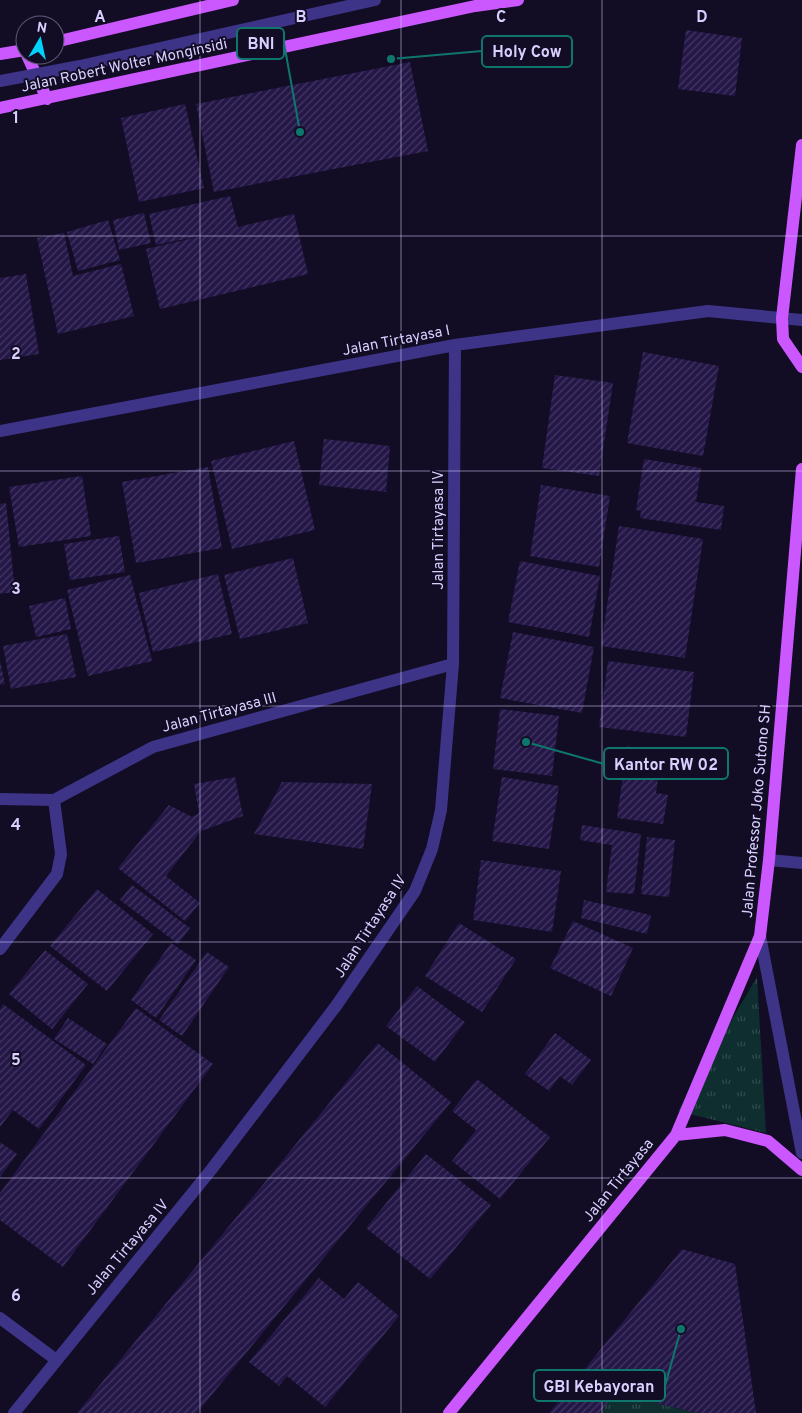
<svg xmlns="http://www.w3.org/2000/svg" width="802" height="1413" font-family="Overpass,sans-serif">
	<style>
		.grass { fill: url(#grass-tufts) }
		.building { fill: url(#building-hatch) }
		.lines { fill: none; stroke-linecap: round; stroke-linejoin: round }
		.minor { stroke: #3d3487; stroke-width: 12 }
		.major { stroke: #cb57ff; stroke-width: 12 }
		.minor-bridge { stroke: #3d3487; stroke-width: 12 }
		.grid { fill: none; stroke: #d9d0ff; stroke-width: 1; stroke-opacity: 0.55 }
		.labels { text-anchor: middle; stroke-width: 4; stroke-linejoin: round; paint-order: stroke }
		.street-label { font-size: 15px; fill: #d9d0ff; stroke: #120d25 }
		.grid-label { font-size: 16px; text-anchor: middle; font-weight: bold; fill: #d9d0ff; stroke: #120d25; stroke-width: 4; stroke-linejoin: round; paint-order: stroke }
		.leader { fill: none; stroke: #0f766e; stroke-width: 2 }
		.callout-dot { fill: #0f766e; stroke: #120d25; stroke-width: 2 }
		.callout { fill: #120d25; stroke: #0f766e; stroke-width: 2 }
		.callout-label { font-size: 16px; text-anchor: middle; font-weight: bold; fill: #d9d0ff }
	</style>
	<defs>
		<pattern id="grass-tufts" width="24" height="20" patternUnits="userSpaceOnUse" patternTransform="scale(1.25)"><rect width="24" height="20" fill="#0f2e2f"/><path d="M3 7l-1-3M5 7V3M7 7l1-3M15 17l-1-3M17 17v-4M19 17l1-3" fill="none" stroke="#314b4e"/></pattern>
		<pattern id="building-hatch" width="6" height="6" patternUnits="userSpaceOnUse" patternTransform="scale(1.25)"><rect width="6" height="6" fill="#241747"/><path d="M-1 1l2-2M0 6l6-6M5 7l2-2" fill="none" stroke="#433863"/></pattern>
	</defs>
	<rect width="100%" height="100%" fill="#120d25"/>
	<path class="grass" d="M 757,977 L 766,1133 L 678,1111 Z
		M 614,1393 L 698,1413 L 601,1413 Z"/>
	<path class="building" d="M 686,30 L 742,38 L 735,96 L 678,89 Z
		M 410,62 L 428,151 L 214,192 L 196,104 Z
		M 185,104 L 204,188 L 139,202 L 121,118 Z
		M 230,196 L 238,227 L 294,214 L 308,274 L 160,309 L 146,249 L 215,233 L 156,245 L 149,214 Z
		M 144,213 L 151,243 L 119,250 L 113,220 Z
		M 108,220 L 120,260 L 78,271 L 67,232 Z
		M 64,233 L 73,276 L 121,264 L 134,316 L 58,334 L 37,238 Z
		M 26,274 L 39,354 L 0,360 L 0,278 Z
		M 643,352 L 719,366 L 703,456 L 627,443 Z
		M 555,375 L 613,383 L 599,476 L 542,468 Z
		M 324,439 L 390,446 L 386,492 L 319,485 Z
		M 294,441 L 315,530 L 232,549 L 211,461 Z
		M 644,459 L 701,468 L 696,502 L 724,506 L 721,530 L 640,518 L 641,511 L 636,510 Z
		M 208,467 L 222,548 L 136,563 L 122,482 Z
		M 82,476 L 91,536 L 19,547 L 9,487 Z
		M 541,485 L 610,496 L 599,567 L 530,556 Z
		M 6,503 L 15,592 L 0,594 L 0,504 Z
		M 619,526 L 703,539 L 685,658 L 601,646 Z
		M 119,536 L 125,572 L 70,580 L 64,544 Z
		M 293,558 L 308,623 L 240,639 L 224,575 Z
		M 520,561 L 600,576 L 589,637 L 508,622 Z
		M 218,574 L 232,634 L 153,652 L 139,593 Z
		M 130,575 L 152,661 L 88,676 L 67,590 Z
		M 65,598 L 71,629 L 36,637 L 29,606 Z
		M 513,632 L 594,647 L 582,713 L 500,698 Z
		M 67,634 L 76,677 L 11,689 L 3,646 Z
		M 0,661 L 5,684 L 0,685 Z
		M 608,661 L 694,672 L 686,737 L 599,727 Z
		M 500,709 L 559,716 L 552,776 L 493,769 Z
		M 627,746 L 662,751 L 656,793 L 668,795 L 663,824 L 617,818 Z
		M 235,777 L 243,816 L 201,831 L 166,876 L 200,903 L 185,921 L 118,868 L 169,805 L 192,817 L 199,813 L 194,784 Z
		M 502,777 L 559,786 L 549,849 L 492,841 Z
		M 282,782 L 372,784 L 363,849 L 254,834 Z
		M 582,825 L 641,834 L 634,894 L 606,892 L 612,845 L 580,840 Z
		M 647,837 L 675,840 L 669,897 L 641,894 Z
		M 481,860 L 561,871 L 552,932 L 473,920 Z
		M 132,885 L 190,928 L 178,944 L 120,900 Z
		M 97,889 L 153,934 L 107,991 L 50,946 Z
		M 584,900 L 651,915 L 647,934 L 581,918 Z
		M 573,921 L 633,948 L 611,996 L 550,968 Z
		M 459,923 L 516,959 L 482,1012 L 425,976 Z
		M 171,943 L 196,960 L 156,1018 L 131,1000 Z
		M 45,950 L 88,984 L 52,1029 L 9,994 Z
		M 207,952 L 229,967 L 182,1036 L 159,1020 Z
		M 417,986 L 465,1022 L 435,1062 L 386,1026 Z
		M 3,1004 L 86,1065 L 39,1129 L 13,1110 L 0,1127 L 0,1009 Z
		M 136,1008 L 213,1064 L 63,1267 L 0,1220 L 0,1193 Z
		M 68,1018 L 107,1044 L 93,1064 L 54,1039 Z
		M 555,1033 L 591,1060 L 572,1085 L 560,1076 L 549,1091 L 525,1074 Z
		M 378,1043 L 451,1102 L 197,1413 L 77,1413 Z
		M 477,1079 L 550,1137 L 500,1199 L 452,1161 L 476,1130 L 452,1111 Z
		M 0,1142 L 17,1154 L 0,1177 Z
		M 426,1154 L 491,1205 L 430,1279 L 366,1228 Z
		M 682,1249 L 735,1264 L 756,1413 L 698,1413 L 614,1393 L 601,1413 L 549,1413 Z
		M 319,1278 L 344,1299 L 358,1282 L 399,1316 L 325,1407 L 287,1376 L 279,1386 L 249,1362 Z"/>
	<g class="lines">
		<path class="minor" d="M 0,431 L 455,345 L 708,311 L 802,320
			M 0,799 L 54,800 L 153,747 L 453,664
			M 769,860 L 802,863
			M 760,936 L 802,1153
			M 0,949 L 57,874 L 61,854 L 54,800
			M 0,1318 L 55,1359
			M 14,1413 L 211,1170 L 336,1006 L 415,891 L 432,849 L 441,810 L 453,664 L 455,345"/>
		<path class="major" d="M 55,42 L 233,0
			M 0,54 L 25,50
			M 27,55 L 47,99
			M 0,108 L 475,6 L 518,0
			M 802,145 L 782,318 L 783,339 L 802,367
			M 676,1135 L 725,1130 L 768,1141 L 802,1170
			M 449,1413 L 676,1135 L 760,936 L 769,860 L 802,469"/>
		<path class="minor-bridge" d="M 0,81 L 80,66 L 375,0"/>
	</g>
	<path class="grid" d="M 200,0 L 200,1413M 401,0 L 401,1413M 602,0 L 602,1413M 0,236 L 802,236M 0,471 L 802,471M 0,706 L 802,706M 0,942 L 802,942M 0,1178 L 802,1178"/>
	<g class="labels">
		<g class="street-label">
			<text transform="translate(124 65) rotate(-12)" y="5">Jalan Robert Wolter Monginsidi</text>
			<text transform="translate(396 340) rotate(-11)" y="5">Jalan Tirtayasa I</text>
			<text transform="translate(438 530) rotate(-90)" y="5">Jalan Tirtayasa IV</text>
			<text transform="translate(219 712) rotate(-15)" y="5">Jalan Tirtayasa III</text>
			<text transform="translate(756 811) rotate(-85)" y="5">Jalan Professor Joko Sutono SH</text>
			<text transform="translate(370 926) rotate(-57)" y="5">Jalan Tirtayasa IV</text>
			<text transform="translate(618 1180) rotate(-51)" y="5">Jalan Tirtayasa</text>
			<text transform="translate(127 1247) rotate(-50)" y="5">Jalan Tirtayasa IV</text>
		</g>
	</g>
	<g class="grid-label">
		<text x="100" y="22">A</text>
		<text x="301" y="22">B</text>
		<text x="501" y="22">C</text>
		<text x="702" y="22">D</text>
		<text x="16" y="123">1</text>
		<text x="16" y="359">2</text>
		<text x="16" y="594">3</text>
		<text x="16" y="830">4</text>
		<text x="16" y="1065">5</text>
		<text x="16" y="1301">6</text>
	</g>
	<path class="leader" d="M300 132L284 43M391 59L482 51M526 742L604 764M681 1329L665 1386"/>
	<g class="callout-dot">
		<circle cx="300" cy="132" r="5"/>
		<circle cx="391" cy="59" r="5"/>
		<circle cx="526" cy="742" r="5"/>
		<circle cx="681" cy="1329" r="5"/>
	</g>
	<g class="callout">
		<rect x="237" y="28" width="47" height="31" rx="5"/>
		<rect x="482" y="36" width="90" height="31" rx="5"/>
		<rect x="604" y="748" width="124" height="31" rx="5"/>
		<rect x="534" y="1370" width="131" height="31" rx="5"/>
	</g>
	<g class="callout-label">
		<text x="261" y="49">BNI</text>
		<text x="527" y="57">Holy Cow</text>
		<text x="666" y="770">Kantor RW 02</text>
		<text x="599" y="1392">GBI Kebayoran</text>
	</g>
	<g transform="translate(40 40) rotate(9)"><circle r="24" fill="#120d25" stroke="#625b7c"/>
	<path d="M0-4L9 19L0 12L-9 19Z" fill="#00d3fb"/>
	<text y="-8" font-size="14" font-weight="bold" text-anchor="middle" fill="#d9d0ff">N</text>
	</g>
</svg>
